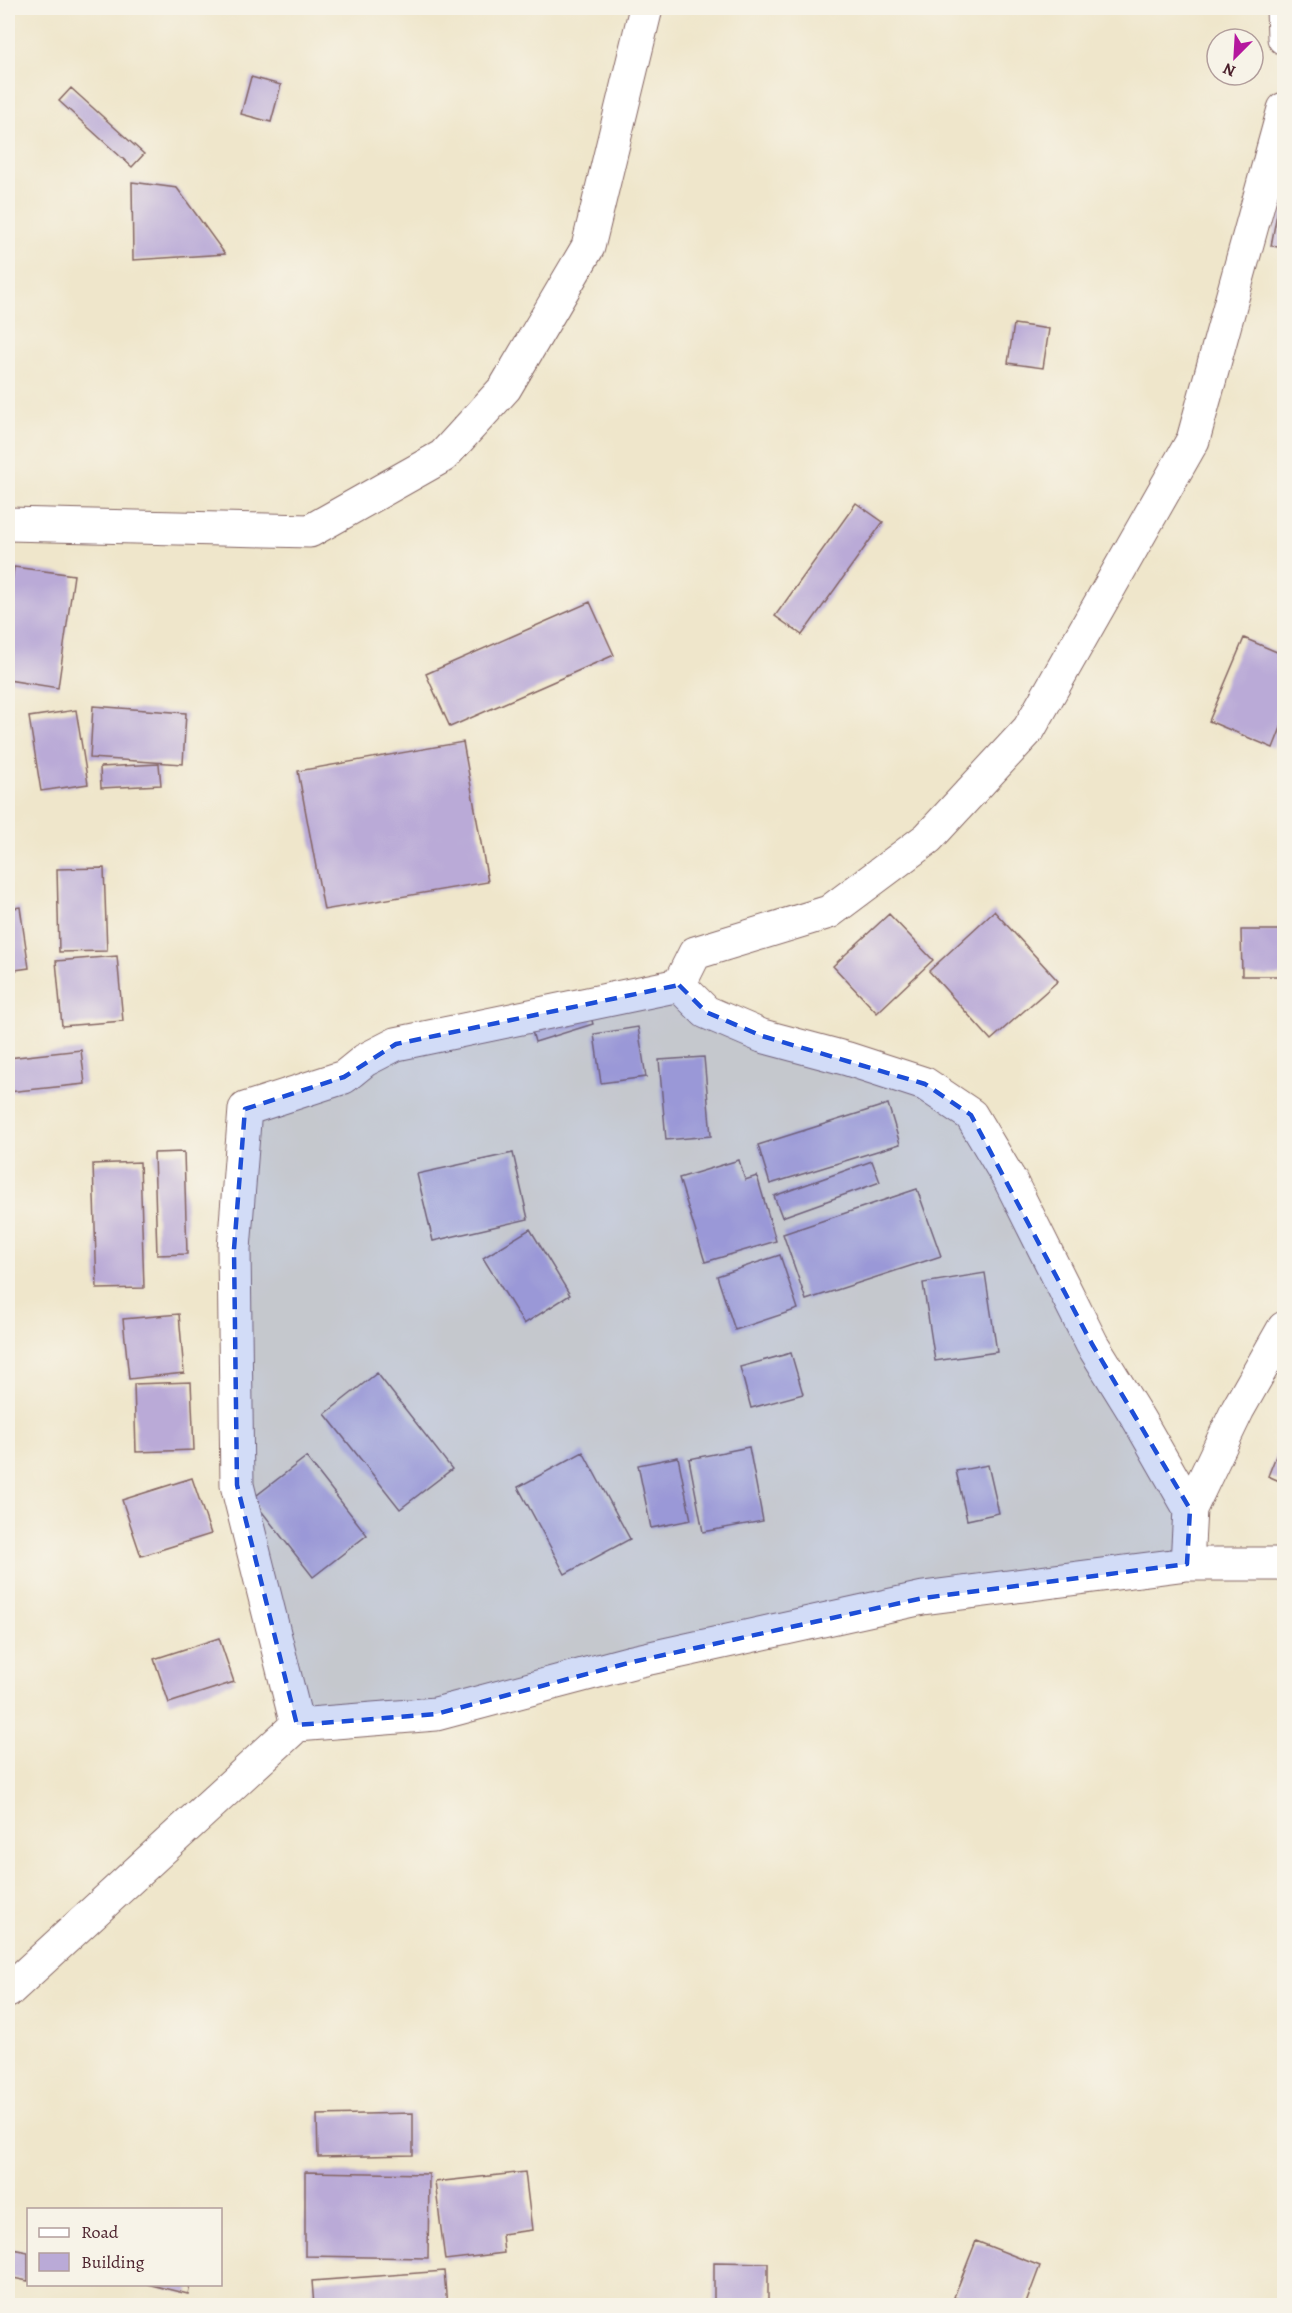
<svg xmlns="http://www.w3.org/2000/svg" width="1292" height="2313" font-family="Alegreya,serif">
	<style>
		.building { fill: #baaad7 }
		.lines { fill: none; stroke-linecap: round; stroke-linejoin: round }
		.minor-casing { stroke: #846563; stroke-width: 35 }
		.minor { stroke: #fff; stroke-width: 33 }
		.marked { fill: #1d4ed8; fill-opacity: 0.2; stroke: #1d4ed8; stroke-width: 4.5; stroke-dasharray: 12 8; stroke-linejoin: round }
	</style>
	<rect width="100%" height="100%" fill="#f7f3e8"/>
	<filter id="ink" filterUnits="userSpaceOnUse"><feTurbulence type="fractalNoise" baseFrequency=".0167" numOctaves="2"/><feDisplacementMap in="SourceGraphic" scale="12" xChannelSelector="R" yChannelSelector="G"/><feConvolveMatrix kernelMatrix="1 2 1 2 8 2 1 2 1" color-interpolation-filters="sRGB"/></filter>
	<filter id="wash" filterUnits="userSpaceOnUse"><feTurbulence type="fractalNoise" baseFrequency=".008" numOctaves="4" result="noise"/><feDisplacementMap in="SourceGraphic" scale="24" xChannelSelector="R" yChannelSelector="G"/><feGaussianBlur stdDeviation="1.35" result="paint"/><feColorMatrix in="noise" values="0 0 0 0 0 0 0 0 0 0 0 0 0 0 0 0 0 1.4 0 .05"/><feComposite in="paint" operator="in"/></filter>
	<g filter="url(#wash)">
		<rect width="100%" height="100%" fill="#efe6cb"/>
		<g id="blocks">
			<path class="building" d="M 251,77 L 281,85 L 271,122 L 241,114 Z
				M 71,88 L 144,154 L 132,167 L 59,101 Z
				M 1283,181 L 1284,181 L 1284,248 L 1271,246 Z
				M 132,182 L 177,188 L 225,254 L 133,260 Z
				M 1014,324 L 1049,329 L 1043,368 L 1008,363 Z
				M 856,503 L 883,522 L 802,635 L 775,616 Z
				M 14,567 L 74,575 L 58,688 L 8,680 L 8,614 Z
				M 590,602 L 614,655 L 450,727 L 426,674 Z
				M 1244,638 L 1284,655 L 1284,720 L 1273,748 L 1209,721 Z
				M 93,706 L 186,713 L 183,764 L 90,758 Z
				M 76,710 L 88,784 L 41,791 L 29,717 Z
				M 463,742 L 488,882 L 324,910 L 298,771 Z
				M 159,764 L 161,785 L 101,788 L 100,767 Z
				M 104,868 L 107,951 L 59,952 L 57,869 Z
				M 20,907 L 29,968 L 8,971 L 8,909 Z
				M 994,911 L 1058,981 L 991,1040 L 929,971 Z
				M 889,914 L 933,960 L 877,1013 L 833,966 Z
				M 1241,930 L 1284,930 L 1284,976 L 1242,976 Z
				M 117,956 L 123,1021 L 62,1026 L 56,961 Z
				M 585,996 L 593,1024 L 535,1042 L 527,1013 Z
				M 638,1027 L 646,1077 L 601,1083 L 594,1034 Z
				M 81,1050 L 85,1084 L 8,1092 L 8,1058 Z
				M 704,1057 L 711,1136 L 666,1140 L 659,1060 Z
				M 888,1104 L 900,1144 L 770,1184 L 758,1145 Z
				M 184,1152 L 187,1254 L 157,1255 L 154,1153 Z
				M 513,1153 L 528,1219 L 433,1241 L 417,1174 Z
				M 739,1160 L 745,1180 L 757,1176 L 776,1241 L 705,1262 L 679,1178 Z
				M 872,1161 L 880,1182 L 782,1217 L 774,1196 Z
				M 140,1162 L 144,1288 L 97,1289 L 93,1164 Z
				M 917,1189 L 941,1256 L 806,1300 L 783,1234 Z
				M 530,1229 L 570,1295 L 524,1324 L 483,1258 Z
				M 780,1255 L 798,1309 L 735,1330 L 717,1276 Z
				M 985,1273 L 997,1352 L 935,1361 L 923,1283 Z
				M 179,1314 L 184,1373 L 129,1379 L 123,1319 Z
				M 791,1353 L 803,1394 L 751,1408 L 740,1367 Z
				M 377,1373 L 452,1469 L 400,1509 L 325,1414 Z
				M 191,1382 L 194,1450 L 136,1452 L 134,1384 Z
				M 1284,1436 L 1284,1483 L 1268,1476 Z
				M 749,1447 L 763,1521 L 703,1532 L 689,1459 Z
				M 583,1452 L 630,1539 L 565,1574 L 518,1487 Z
				M 306,1457 L 367,1535 L 313,1577 L 252,1499 Z
				M 678,1457 L 691,1520 L 651,1528 L 638,1465 Z
				M 988,1465 L 999,1513 L 967,1520 L 956,1471 Z
				M 192,1478 L 211,1534 L 141,1556 L 122,1500 Z
				M 219,1638 L 234,1682 L 169,1703 L 154,1659 Z
				M 413,2113 L 413,2155 L 318,2157 L 317,2115 Z
				M 305,2172 L 429,2174 L 428,2258 L 305,2256 Z
				M 525,2172 L 532,2230 L 502,2234 L 504,2253 L 445,2260 L 435,2182 Z
				M 976,2241 L 1040,2266 L 1025,2306 L 975,2306 L 954,2297 Z
				M 8,2248 L 28,2252 L 28,2281 L 8,2277 Z
				M 714,2262 L 768,2263 L 768,2305 L 714,2305 Z
				M 444,2271 L 447,2306 L 314,2306 L 312,2281 Z
				M 147,2284 L 190,2284 L 188,2294 Z"/>
		</g>
	</g>
	<g filter="url(#ink)">
		<use href="#blocks" fill-opacity="0" stroke="#846563" stroke-width="1.5"/>
		<g class="lines">
			<defs>
				<path id="minor" d="M 1283,8 L 1284,38
					M 8,524 L 310,531 L 443,456 L 505,388 L 588,247 L 646,8
					M 679,985 L 695,953 L 829,912 L 928,838 L 1029,729 L 1193,440 L 1284,109
					M 679,985 L 706,1012 L 762,1036 L 848,1059 L 925,1084 L 971,1115 L 1011,1182 L 1092,1344 L 1139,1420 L 1190,1509
					M 1187,1564 L 1190,1509 L 1238,1409 L 1284,1328
					M 297,1725 L 237,1485 L 234,1249 L 245,1109 L 344,1077 L 365,1060 L 396,1044 L 679,985
					M 8,1991 L 297,1725 L 436,1714 L 632,1662 L 923,1598 L 1187,1564 L 1284,1564"/>
			</defs>
			<use href="#minor" class="minor-casing"/>
			<use href="#minor" class="minor"/>
		</g>
	</g>
	<path class="marked" d="M 679,985 L 706,1012 L 762,1036 L 925,1084 L 971,1115 L 1092,1344 L 1190,1509 L 1187,1564 L 923,1598 L 632,1662 L 436,1714 L 297,1725 L 237,1485 L 234,1249 L 245,1109 L 344,1077 L 396,1044 Z"/>
	<rect width="1292" height="2313" fill="none" stroke="#f7f3e8" stroke-width="30"/>
	<rect x="27" y="2208" width="195" height="78" fill="#f7f3e8" stroke="#b29e9c" stroke-width="1.5"/>
	<rect x="39" y="2228" width="30" height="9" fill="#ffffff" stroke="#b29e9c" stroke-width="1.5"/>
	<text x="81" y="2238" font-size="18" fill="#4a1f2b">Road</text>
	<rect x="39" y="2253" width="30" height="18" fill="#baaad7" stroke="#b29e9c" stroke-width="1.5"/>
	<text x="81" y="2268" font-size="18" fill="#4a1f2b">Building</text>
	<g transform="translate(1235 57) rotate(204)"><circle r="28" fill="#f7f3e8" stroke="#b29e9c" stroke-width="1.5"/>
	<path d="M0-4.5L10 22L0 15L-10 22Z" fill="#b5179e"/>
	<text y="-9" font-size="16" font-weight="bold" text-anchor="middle" fill="#4a1f2b">N</text>
	</g>
</svg>
